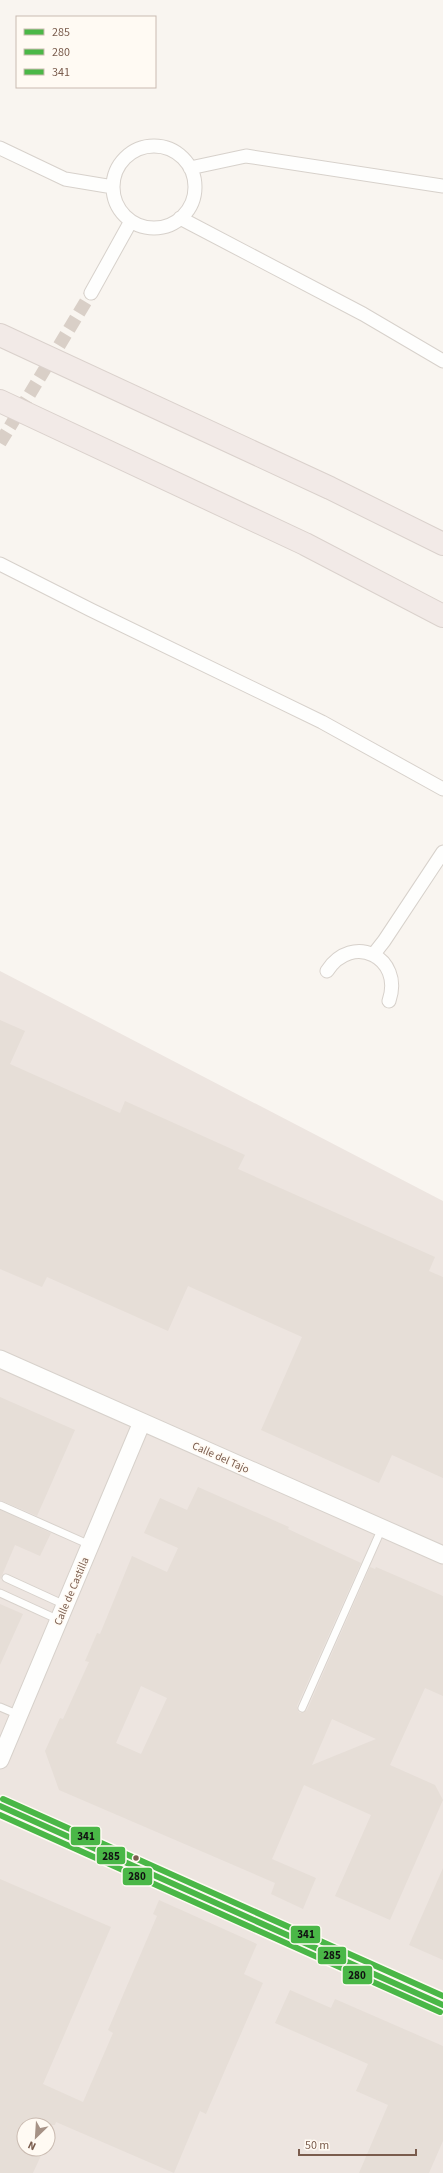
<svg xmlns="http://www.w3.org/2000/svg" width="443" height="2173" font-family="'Source Sans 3',sans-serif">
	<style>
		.industrial { fill: #ede5e0; fill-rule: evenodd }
		.building { fill: #e6ded7; fill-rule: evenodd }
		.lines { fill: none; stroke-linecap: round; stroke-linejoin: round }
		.minor-tunnel { stroke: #d9cfc7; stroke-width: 13; stroke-dasharray: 13 6; stroke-linecap: butt }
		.service-casing { stroke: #d7d1cb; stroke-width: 9 }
		.minor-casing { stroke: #d7d1cb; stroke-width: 15 }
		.tertiary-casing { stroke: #d7d1cb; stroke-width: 19 }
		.motorway-casing { stroke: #dad1cc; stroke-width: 24 }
		.service { stroke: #fefefd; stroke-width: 7 }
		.minor { stroke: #fefefd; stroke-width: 13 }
		.tertiary { stroke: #fefefd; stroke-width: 17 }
		.motorway { stroke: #f2eae7; stroke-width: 22 }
		.bus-1-casing { stroke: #fffaf3; stroke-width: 9 }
		.bus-2-casing { stroke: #fffaf3; stroke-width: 9 }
		.bus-3-casing { stroke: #fffaf3; stroke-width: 9 }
		.bus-1 { stroke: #4ab747; stroke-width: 6 }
		.bus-2 { stroke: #4ab747; stroke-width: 6 }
		.bus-3 { stroke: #4ab747; stroke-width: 6 }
		.bus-dot { fill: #7a5c4d; stroke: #fffaf3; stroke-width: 1.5 }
		.labels { text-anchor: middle; stroke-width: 3; stroke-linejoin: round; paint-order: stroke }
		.street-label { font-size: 11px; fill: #7a5c4d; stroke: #fffaf3 }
		.line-badge { stroke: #fffaf3; stroke-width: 1.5 }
		.pale-badge-label { font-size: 11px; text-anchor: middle; font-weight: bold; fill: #111 }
	</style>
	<rect width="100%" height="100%" fill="#f9f5f0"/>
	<path class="industrial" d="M 0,971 L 443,1201 L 443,2173 L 0,2173 ZM 24,2125 L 48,2125 L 48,2149 L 24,2149 Z"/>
	<path class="building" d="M 0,1020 L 25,1031 L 10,1064 L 120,1113 L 125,1101 L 245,1155 L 238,1169 L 435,1257 L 429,1271 L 443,1277 L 443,1478 L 392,1455 L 379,1483 L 261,1430 L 302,1337 L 188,1286 L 168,1331 L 47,1277 L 42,1287 L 0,1269 Z
		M 0,1397 L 75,1430 L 37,1516 L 0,1500 Z
		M 198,1487 L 289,1527 L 288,1529 L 361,1563 L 297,1706 L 298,1711 L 300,1713 L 307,1710 L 370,1567 L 375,1569 L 376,1567 L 443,1596 L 443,1696 L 425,1688 L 390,1765 L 435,1785 L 443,1800 L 390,1920 L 335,1896 L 371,1815 L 304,1785 L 272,1859 L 316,1878 L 303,1909 L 271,1894 L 275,1883 L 59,1790 L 45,1751 L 60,1718 L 63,1719 L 89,1662 L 85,1661 L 97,1633 L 100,1634 L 132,1556 L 167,1572 L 178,1548 L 144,1533 L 160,1498 L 187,1510 ZM 141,1686 L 167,1698 L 141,1754 L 116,1743 ZM 332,1719 L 376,1739 L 312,1765 Z
		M 0,1510 L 51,1533 L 40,1556 L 15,1545 L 0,1580 Z
		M 0,1604 L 23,1614 L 0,1665 Z
		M 443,1868 L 443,1960 L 409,1945 Z
		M 0,1879 L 111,1927 L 43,2084 L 83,2102 L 113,2033 L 108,2030 L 157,1916 L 153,1914 L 159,1900 L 257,1944 L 244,1974 L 263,1983 L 206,2114 L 200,2111 L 174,2173 L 56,2122 L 55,2125 L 24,2125 L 24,2149 L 44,2149 L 33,2173 L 0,2173 Z
		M 290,1990 L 331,2008 L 335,1999 L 443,2046 L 443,2141 L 429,2173 L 359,2173 L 388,2105 L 356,2091 L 368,2064 L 275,2023 Z"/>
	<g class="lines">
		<path class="minor-tunnel" d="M 0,443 L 91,293"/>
		<defs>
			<path id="service" d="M 0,1505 L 90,1545
				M 6,1578 L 65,1605
				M 0,1593 L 59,1620
				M 0,1707 L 19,1715
				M 302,1708 L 382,1528"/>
			<path id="minor" d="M113 187a41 41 0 1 1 82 0a41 41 0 1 1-82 0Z
				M 0,148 L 65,179 L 113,187
				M 190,168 L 246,156 L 443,186
				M 180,218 L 363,314 L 443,361
				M 91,293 L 131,221
				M 0,564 L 91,610 L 322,722 L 443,789
				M 373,955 L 384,941 L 443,852
				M 327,971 C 352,932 404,957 389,1001"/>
			<path id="tertiary" d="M 0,1359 L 443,1555
				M 0,1760 L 142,1422
				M 0,1806 L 443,2005"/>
			<path id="motorway" d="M 0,335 L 330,488 L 443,544
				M 0,401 L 305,544 L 443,616"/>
		</defs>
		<use href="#service" class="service-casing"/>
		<use href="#minor" class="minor-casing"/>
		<use href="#tertiary" class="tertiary-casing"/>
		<use href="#motorway" class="motorway-casing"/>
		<use href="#service" class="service"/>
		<use href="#minor" class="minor"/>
		<use href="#tertiary" class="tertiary"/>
		<use href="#motorway" class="motorway"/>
		<defs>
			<path id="bus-1" d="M 0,1806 L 443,2005"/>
			<path id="bus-2" d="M 0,1815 L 440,2012"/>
			<path id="bus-3" d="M 3,1799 L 443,1996"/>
		</defs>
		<use href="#bus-1" class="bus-1-casing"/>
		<use href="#bus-2" class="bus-2-casing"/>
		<use href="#bus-3" class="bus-3-casing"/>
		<use href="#bus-1" class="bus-1"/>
		<use href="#bus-2" class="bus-2"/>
		<use href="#bus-3" class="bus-3"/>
	</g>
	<circle class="bus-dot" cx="136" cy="1858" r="3.5"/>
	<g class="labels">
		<g class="street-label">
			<text transform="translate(221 1457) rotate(24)" y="4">Calle del Tajo</text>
			<text transform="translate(71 1591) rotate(-67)" y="4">Calle de Castilla</text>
		</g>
	</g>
	<g class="line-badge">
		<rect x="70" y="1826" width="31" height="20" rx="4" fill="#4ab747"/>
		<rect x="96" y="1846" width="30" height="19" rx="4" fill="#4ab747"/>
		<rect x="122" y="1867" width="31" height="19" rx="4" fill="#4ab747"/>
		<rect x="290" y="1925" width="31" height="19" rx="4" fill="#4ab747"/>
		<rect x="317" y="1946" width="30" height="19" rx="4" fill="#4ab747"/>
		<rect x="342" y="1965" width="31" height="20" rx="4" fill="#4ab747"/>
	</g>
	<g class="pale-badge-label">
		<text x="86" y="1840">341</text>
		<text x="111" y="1860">285</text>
		<text x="137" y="1880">280</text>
		<text x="306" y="1938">341</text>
		<text x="332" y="1959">285</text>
		<text x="357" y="1979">280</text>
	</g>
	<rect x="16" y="16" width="140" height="72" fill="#fffaf3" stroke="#cabbb1"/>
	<rect x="24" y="29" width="20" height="6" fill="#4ab747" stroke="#cabbb1"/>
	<text x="52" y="36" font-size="12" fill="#7a5c4d">285</text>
	<rect x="24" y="49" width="20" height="6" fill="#4ab747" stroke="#cabbb1"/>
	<text x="52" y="56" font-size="12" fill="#7a5c4d">280</text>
	<rect x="24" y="69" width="20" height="6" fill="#4ab747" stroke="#cabbb1"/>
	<text x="52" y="76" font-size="12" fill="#7a5c4d">341</text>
	<g transform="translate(36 2137) rotate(205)"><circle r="19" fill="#fffaf3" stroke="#cabbb1"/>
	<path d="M0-3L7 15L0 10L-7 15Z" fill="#a69286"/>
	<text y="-6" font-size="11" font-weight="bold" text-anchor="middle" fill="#7a5c4d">N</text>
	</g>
	<path d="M299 2149v6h117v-6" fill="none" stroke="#7a5c4d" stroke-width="2"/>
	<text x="305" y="2149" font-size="12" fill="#7a5c4d" stroke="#fffaf3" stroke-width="3" paint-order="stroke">50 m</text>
</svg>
